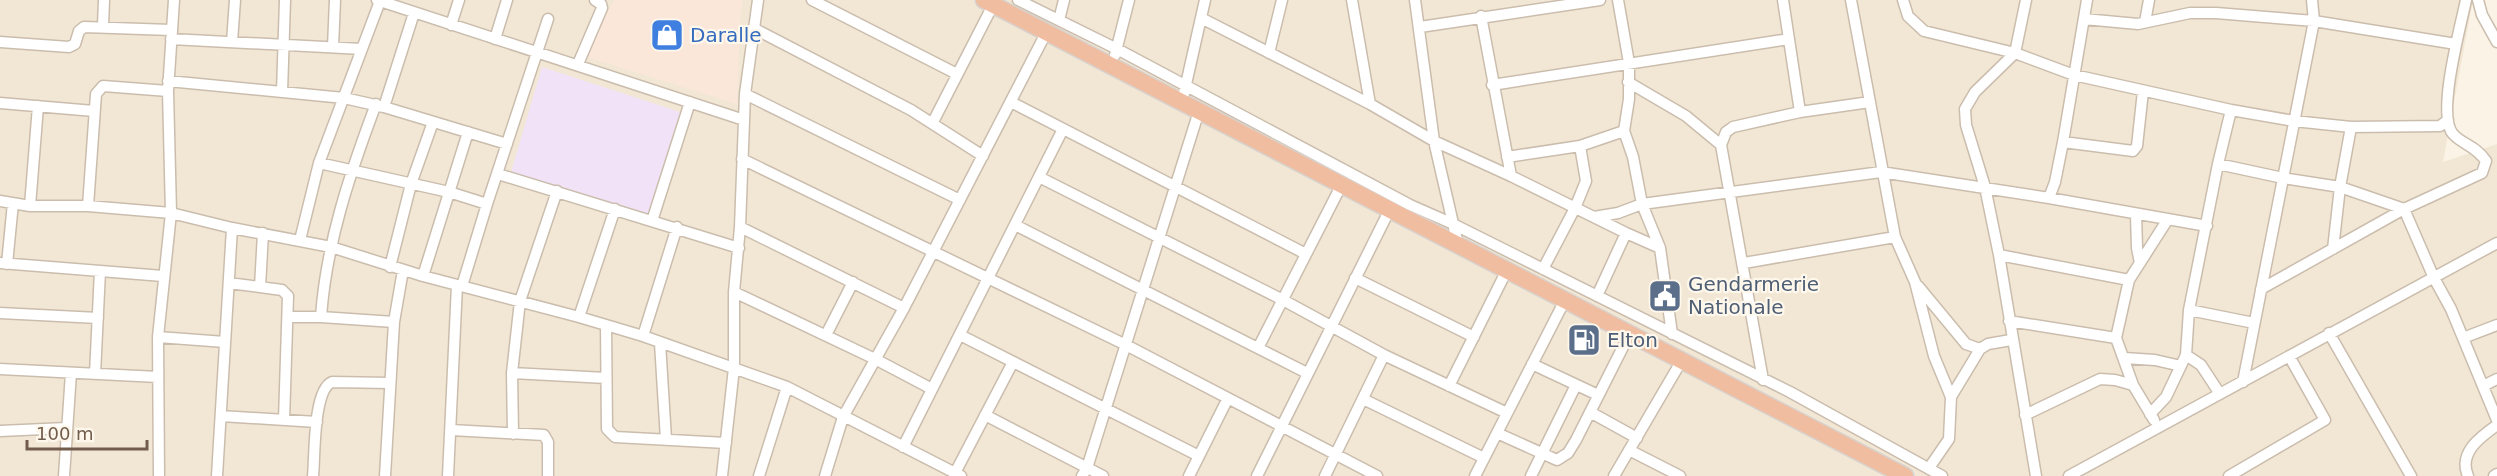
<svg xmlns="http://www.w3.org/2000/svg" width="2497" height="476" font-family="'DejaVu Sans',sans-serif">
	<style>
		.residential { fill: #f2e7d5 }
		.commercial { fill: #fae7da }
		.education { fill: #f1e2f7 }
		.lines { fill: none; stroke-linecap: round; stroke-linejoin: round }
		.minor-casing { stroke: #cbbdad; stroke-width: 13 }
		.highway-casing { stroke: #d8d2cd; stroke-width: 19 }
		.minor { stroke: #fff; stroke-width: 10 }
		.highway { stroke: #f0bda1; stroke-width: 16 }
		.labels { text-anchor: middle; stroke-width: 4.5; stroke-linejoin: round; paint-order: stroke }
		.shop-label { font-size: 20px; fill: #366cbe; stroke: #fef8ec; text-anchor: start }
		.service-label { font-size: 20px; fill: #4e5e75; stroke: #fef8ec; text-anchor: start }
	</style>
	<rect width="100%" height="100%" fill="#fbf4e6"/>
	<path class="residential" d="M 0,0 L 2473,0 L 2443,162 L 2497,144 L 2497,476 L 0,476 Z"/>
	<path class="commercial" d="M 614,0 L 743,0 L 740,15 L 737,104 L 584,56 Z"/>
	<path class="education" d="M 542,67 L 680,112 L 649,214 L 511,172 Z"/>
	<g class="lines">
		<defs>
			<path id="minor" d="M 377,0 L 744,120
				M 812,0 L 957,74
				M 1018,0 L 1117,49 L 1410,205 L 1451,223 L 1790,392 L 1942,476
				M 1352,0 L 1370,104
				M 1415,0 L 1434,141 L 1458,245
				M 1783,0 L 1800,112
				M 1851,0 L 1895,237 L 1915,282 L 1934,356 L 1951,397 L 1949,439 L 1929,468
				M 1903,0 L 1908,16 L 1924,31 L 2015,53 L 2074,75 L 2231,110 L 2294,121 L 2351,127 L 2440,126 L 2448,120
				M 2026,0 L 2015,53 L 1975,92 L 1965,109 L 1966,125 L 1985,187 L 1999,255 L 2036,476
				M 2478,0 L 2482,15 L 2497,42
				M 1481,16 L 1511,176 L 1626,233 L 1660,248
				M 1201,18 L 1370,104 L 1434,141 L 1511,176
				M 2084,19 L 2138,24 L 2190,13 L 2216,13 L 2314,21 L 2456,44
				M 1059,20 L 1064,0
				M 2145,22 L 2149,0
				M 451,25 L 459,0
				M 103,26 L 104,0
				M 1420,27 L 1600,0
				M 753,28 L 911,110 L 983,156
				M 171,39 L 362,49
				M 495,39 L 507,0
				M 0,42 L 69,47 L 75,44 L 79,31 L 84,27 L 171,30
				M 232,42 L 235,0
				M 333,47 L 335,0
				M 1269,53 L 1282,0
				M 1115,55 L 1129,0
				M 578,64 L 602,8 L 601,4 L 595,0
				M 168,81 L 344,98 L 384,107 L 507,144
				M 1628,82 L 1686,116 L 1721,145
				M 1492,85 L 1789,39
				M 282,92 L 285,0
				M 745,94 L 960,200
				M 1011,102 L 1306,254
				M 1182,102 L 1205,0
				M 0,103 L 94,111
				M 384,107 L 414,13
				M 933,122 L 993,5
				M 1624,131 L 1633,157 L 1642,204 L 1660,248 L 1672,334
				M 2063,142 L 2133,151 L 2137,146 L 2143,91
				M 1507,157 L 1580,146 L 1624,131 L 1629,99 L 1629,63 L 1618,0
				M 742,159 L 1126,345 L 1377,476
				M 319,163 L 449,192 L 487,204
				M 2218,164 L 2283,178 L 2340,187 L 2404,209 L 2434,278 L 2451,309 L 2497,420
				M 498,174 L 739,248
				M 1039,177 L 1283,300 L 1384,355 L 1507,413
				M 2049,198 L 2207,226
				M 0,201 L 30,206 L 88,206 L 171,213 L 232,228 L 331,247 L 423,276 L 579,317 L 643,336 L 787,387 L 961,476
				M 30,206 L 38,106
				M 88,206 L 96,94 L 103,86 L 168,91
				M 2136,215 L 2137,248 L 2140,263
				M 1594,217 L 1618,213 L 1642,204 L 1881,172 L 2049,198 L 2055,182 L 2063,142 L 2087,0
				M 652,221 L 690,102
				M 1015,225 L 1307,373
				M 740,227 L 904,308
				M 300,240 L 319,163 L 380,1
				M 2333,249 L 2340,187 L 2351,127
				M 1999,255 L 2129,280
				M 0,263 L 163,276
				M 1744,263 L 1895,237
				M 7,264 L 13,203
				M 390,267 L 411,184 L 433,122
				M 1543,269 L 1575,208 L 1586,181 L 1580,146
				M 423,276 L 468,132
				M 1355,278 L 1474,337
				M 229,283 L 282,290 L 288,296 L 284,420
				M 462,286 L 487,204 L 548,19
				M 1918,286 L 1966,344 L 1980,349 L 1988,344 L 2011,340
				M 260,287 L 263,233
				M 2261,289 L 2404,209 L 2482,173 L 2486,161 C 2475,145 2463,145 2453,134 C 2436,115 2461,25 2466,0
				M 734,292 L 875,359 L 932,389
				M 1597,296 L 1626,233
				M 2189,310 L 2254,323
				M 0,313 L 98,318
				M 288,317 L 321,317 C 326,244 350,173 376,104
				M 321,317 L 394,322
				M 579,317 L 615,209
				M 2009,321 L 2116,338
				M 606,325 L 607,429 L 615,437 L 726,443
				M 2329,333 L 2411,476
				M 826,335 L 853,282
				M 960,335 L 1199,456
				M 643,336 L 677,227
				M 158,337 L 225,342
				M 2463,338 L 2497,325
				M 660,343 L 666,439
				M 1258,348 L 1342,184
				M 2186,355 L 2201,365 L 2220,394
				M 2124,358 L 2155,360 L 2181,366
				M 1532,364 L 1598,395
				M 0,369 L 158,377
				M 512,373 L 606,378
				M 95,374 L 100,271
				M 1763,380 L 1721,145 L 1726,132 L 1733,127 L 1800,112 L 1870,102
				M 2243,382 L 2314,21 L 2312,0
				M 1449,386 L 1507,270
				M 2483,386 L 2497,379
				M 1951,397 L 1980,349
				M 1363,399 L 1484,458
				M 1590,412 L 1637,438
				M 2150,414 L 2166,397 L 2186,355 L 2189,310 L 2218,164 L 2231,110
				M 985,415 L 1103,476
				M 2025,415 L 2100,379 L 2115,380 L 2133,385
				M 221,416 L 317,422
				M 2154,420 L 2133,385 L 2116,338 L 2129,280 L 2168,219
				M 451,430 L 544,435 L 548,442 L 548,476
				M 0,431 L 66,428
				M 1497,433 L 1557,460 L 1568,453 L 1576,440 L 1630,333
				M 513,434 L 512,373 L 520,301 L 557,191
				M 903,447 L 1063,129
				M 1629,450 L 1680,476
				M 955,473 L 1013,362
				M 64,476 L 71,373
				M 159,476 L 158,337 L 171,213 L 168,91 L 174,0
				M 217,476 L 232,228
				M 313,476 C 315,456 313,390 332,382 L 390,383
				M 385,476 L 394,322 L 403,270
				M 448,476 L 457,285
				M 722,476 L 734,368 L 734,292 L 740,227 L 745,94 L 758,0
				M 759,476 L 787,387
				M 825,476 L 843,417 L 904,308 L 1046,33
				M 1082,476 L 1087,468 L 1199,111
				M 1189,476 L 1227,400
				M 1257,476 L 1390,209
				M 1325,476 L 1384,355
				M 1475,476 L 1565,300
				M 1531,476 L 1576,385
				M 1614,476 L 1682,360
				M 2069,476 L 2497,243
				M 2229,476 L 2325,420 L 2289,356
				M 2468,476 C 2458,453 2480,437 2497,425
				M 2494,476 L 2497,474"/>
			<path id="highway" d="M 984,0 L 1905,476"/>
		</defs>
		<use href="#minor" class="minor-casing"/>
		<use href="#highway" class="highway-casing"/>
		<use href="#minor" class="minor"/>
		<use href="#highway" class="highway"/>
	</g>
	<defs>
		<symbol id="shop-square" viewBox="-11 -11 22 22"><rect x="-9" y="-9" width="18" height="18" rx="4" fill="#3f7fe0" stroke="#fef8ec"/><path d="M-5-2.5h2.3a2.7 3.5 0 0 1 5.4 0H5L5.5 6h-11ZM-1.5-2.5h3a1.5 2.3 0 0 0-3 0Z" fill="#fff"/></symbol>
		<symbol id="civic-square" viewBox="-11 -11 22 22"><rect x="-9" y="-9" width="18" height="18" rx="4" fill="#5c6f8a" stroke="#fef8ec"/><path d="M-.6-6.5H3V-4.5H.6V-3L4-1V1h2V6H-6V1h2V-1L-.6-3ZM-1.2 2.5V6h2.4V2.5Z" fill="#fff"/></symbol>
		<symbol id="fuel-square" viewBox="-11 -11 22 22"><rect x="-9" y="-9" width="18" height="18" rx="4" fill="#5c6f8a" stroke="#fef8ec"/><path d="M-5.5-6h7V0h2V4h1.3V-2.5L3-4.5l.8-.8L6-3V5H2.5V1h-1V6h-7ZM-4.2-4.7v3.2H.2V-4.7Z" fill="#fff"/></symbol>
	</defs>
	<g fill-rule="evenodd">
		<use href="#shop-square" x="648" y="16" width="38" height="38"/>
		<use href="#civic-square" x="1646" y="277" width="38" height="38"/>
		<use href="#fuel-square" x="1565" y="321" width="38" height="38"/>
	</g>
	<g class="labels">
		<g class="shop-label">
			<text x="690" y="42">Daralle</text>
		</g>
		<g class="service-label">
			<text x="1688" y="291">Gendarmerie<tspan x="1688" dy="23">Nationale</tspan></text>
			<text x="1607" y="347">Elton</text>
		</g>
	</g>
	<path d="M27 440v9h120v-9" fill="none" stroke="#725d4d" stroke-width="3"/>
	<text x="36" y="440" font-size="18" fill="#725d4d" stroke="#fef8ec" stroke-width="4.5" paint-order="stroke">100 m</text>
</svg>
